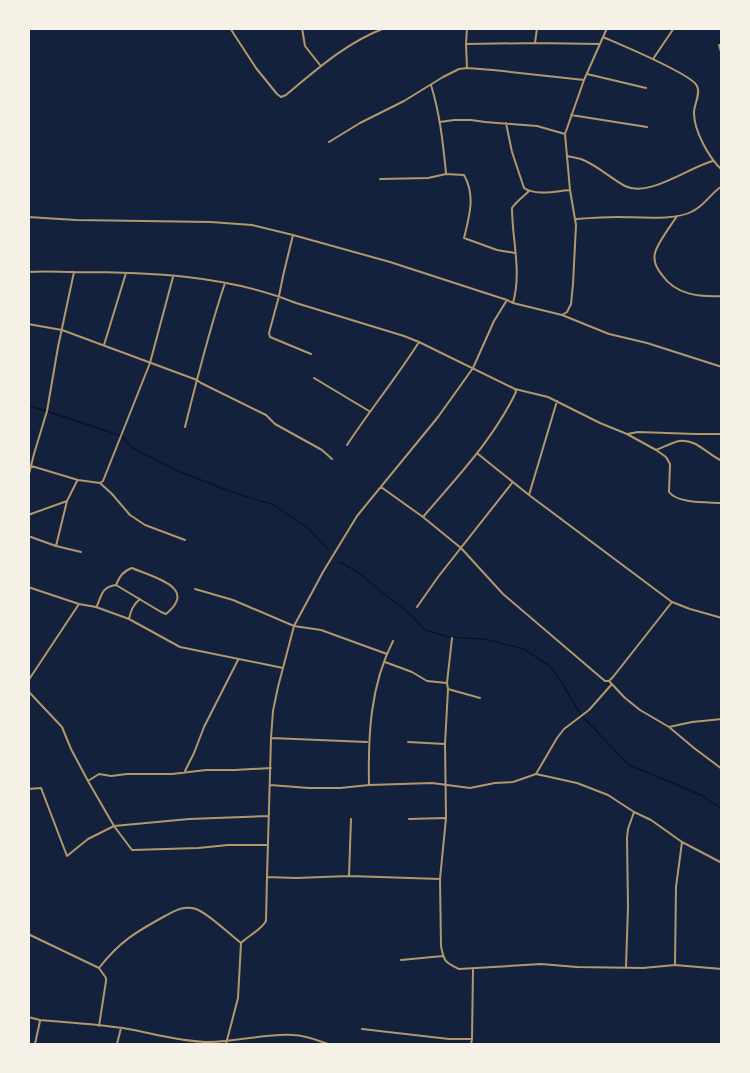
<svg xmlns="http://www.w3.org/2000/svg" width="750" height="1073" font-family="Signika,sans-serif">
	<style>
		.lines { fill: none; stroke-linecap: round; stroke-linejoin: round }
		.stream { stroke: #0b132b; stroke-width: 1.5 }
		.minor { stroke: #b1986c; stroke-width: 2 }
	</style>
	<rect width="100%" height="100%" fill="#14213d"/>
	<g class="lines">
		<path class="stream" d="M 28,405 L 122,436 L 131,447 L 176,470 L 232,492 L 274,505 L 309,529 L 329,550
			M 340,562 L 356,571 L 412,616 L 425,630 L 449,637 L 485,639 L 524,649 L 550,666 L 557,675 L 581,715 L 629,765 L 701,795 L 722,809"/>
		<path class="minor" d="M 230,28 L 256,68 L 277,94 L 281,97 L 286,95 C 316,70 347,42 385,28
			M 302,28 L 305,46 L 320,65
			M 467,28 L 466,44 L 467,68
			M 603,37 C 619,44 692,74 697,86 C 701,94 694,104 694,113 C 694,131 709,158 722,170
			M 535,43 L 537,28
			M 466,44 L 535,43 L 600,44
			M 719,45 L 722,55
			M 653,59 L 674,28
			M 587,74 L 646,88
			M 431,85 C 440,114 443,143 446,173
			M 571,115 L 647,127
			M 440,122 L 454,120 L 471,120 L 485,122 L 537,126 L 565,134
			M 506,123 L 512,152 L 524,188 C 535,196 557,191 570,190
			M 329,142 L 360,123 L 404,101 L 443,77 L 459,69 L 467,68 L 493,70 L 584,80
			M 567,156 C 572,157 577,158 581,159 C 597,165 610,178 625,186 C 649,198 689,167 713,161
			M 380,179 L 428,178 L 446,174 L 464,175 C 476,196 469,217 464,238 L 497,250 L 515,253
			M 677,216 C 670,227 658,242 655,253 C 653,261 657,269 662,275 C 676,295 699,297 722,296
			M 28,217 L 76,220 L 211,222 L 252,225 L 293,235 L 390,262 L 507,300 L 513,303 L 562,315 L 567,312 L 571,304 L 573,284 L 576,225 L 570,190 L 565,134 L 584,80 L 607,28
			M 576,219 C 590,218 604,217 618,217 C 638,217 676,221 693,211 C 705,205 711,193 722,186
			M 293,235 L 283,276 L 279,296 L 269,333 L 270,337 L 311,354
			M 28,272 C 44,271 59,272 74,272 C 148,272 227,275 296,303 L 404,336 L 419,342 L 515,389 L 516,392 C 493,440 457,477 423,517
			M 513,303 C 522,271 512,240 512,208 C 515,203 524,196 529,191
			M 562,315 L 609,334 L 647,343 L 722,367
			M 28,324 L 62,330 L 197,380 L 201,383 L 266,415 L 275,424 L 322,450 L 332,459
			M 104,345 L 126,273
			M 314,378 L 369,411
			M 515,389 L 548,397 L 600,423 L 627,434 L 656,450 L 666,457 L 670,464 L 669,492 C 678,504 708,502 722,503
			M 185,427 C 197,379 209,330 225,283
			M 627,434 L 638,432 L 696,434 L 722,434
			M 347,445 C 370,410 397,377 419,342
			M 656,450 C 664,447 671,443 679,441 C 695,438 707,454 722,461
			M 478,454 L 529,495 L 672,602 L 690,609 L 722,618
			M 28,465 L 78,480 L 100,483 L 103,481 L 150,363 L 173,277
			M 28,478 L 34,454 L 47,411 L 58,347 L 74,272
			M 100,483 L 112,494 L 130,515 L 145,525 L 185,540
			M 381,487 L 423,517 L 461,548 L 503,594 L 605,681 L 609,681 L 613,677 L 672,602
			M 529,495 L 557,401
			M 28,515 L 67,501 L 77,481
			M 28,536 L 56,546 L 81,552
			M 56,546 L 67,501
			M 28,587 L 79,604 L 96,607 L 129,619 L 180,647 L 283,668
			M 195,589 L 233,600 L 294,626 L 321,630 L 387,654
			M 97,606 C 102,594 102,587 116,585 L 161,612 L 166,614 C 199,587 152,577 132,568 C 123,571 120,576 116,585
			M 417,607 L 438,577 L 512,483
			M 129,619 C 131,610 133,605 140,599
			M 385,662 L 412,672 L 427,681 L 447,683 L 448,689 L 445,744 L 446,818 L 440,879 L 441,946 C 444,962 445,962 459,969 L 541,964 L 577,967 L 643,968 L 675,965 L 722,969
			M 28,681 L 79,604
			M 609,681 L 625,698 L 640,710 L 669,727 L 694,748 L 722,769
			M 447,683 L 452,638
			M 448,689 L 480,698
			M 28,691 L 62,727 L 71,749 L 88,781 L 114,826 L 132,850 L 198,848 L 228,845 L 268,845
			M 669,727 L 692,722 L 722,719
			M 271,738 L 367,742
			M 408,742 L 445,744
			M 185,771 L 194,753 L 204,727 L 238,660
			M 536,774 L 557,738 L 564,729 L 589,710 L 612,684
			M 88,781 L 99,774 L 111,776 L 127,774 L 172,774 L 206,770 L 235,770 L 271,768
			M 270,785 L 309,788 L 340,788 L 369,785 L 432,783 L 470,788 L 495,783 L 513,782 L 536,774 L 577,783 L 608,795 L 634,812 L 651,820 L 682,842 L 722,863
			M 369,785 C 368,736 370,686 393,641
			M 28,789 L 41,788 L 67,856 L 88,839 L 114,826 L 189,819 L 268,816
			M 409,819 L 445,818
			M 349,876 L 351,819
			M 440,879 L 349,876 L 296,878 L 267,877 L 271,738 L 273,711 L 278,687 L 294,626 L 323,572 L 357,516 L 438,417 L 473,368 L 494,321 L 507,300
			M 28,934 L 99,968 L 106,978 L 106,981 L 99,1026
			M 401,960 L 443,956
			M 675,965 L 676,887 L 682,842
			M 626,967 L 628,907 L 627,838 L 628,829 L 634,812
			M 99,968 C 120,941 136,932 165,916 C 175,911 183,905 196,909 C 208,913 229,934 241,943
			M 28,1017 L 40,1020 C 67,1022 96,1024 123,1028 C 151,1033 177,1041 205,1042 C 235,1043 264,1033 293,1035 C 305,1035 317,1040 328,1044
			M 362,1029 L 449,1039 L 472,1039
			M 35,1044 L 40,1021
			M 117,1044 L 121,1028
			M 226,1044 L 238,998 L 241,943 C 248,936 261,930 266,921 L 267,877
			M 471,1044 L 472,1039 L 473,970"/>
	</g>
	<rect width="750" height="1073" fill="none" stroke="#f6f1e7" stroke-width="60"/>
</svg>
